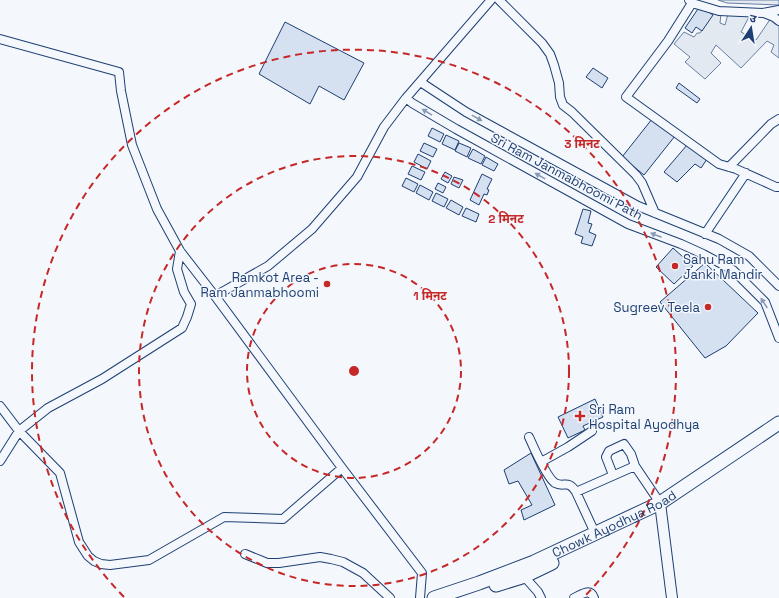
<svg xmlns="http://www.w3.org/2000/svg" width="779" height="598" font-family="'Space Grotesk','Noto Sans Devanagari',sans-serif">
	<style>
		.green { fill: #e3e9f0; stroke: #687fa3 }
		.building { fill: #d5e0f0; stroke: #1d3f73 }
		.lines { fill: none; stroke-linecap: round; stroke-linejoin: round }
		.minor-casing { stroke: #1d3f73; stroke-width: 10 }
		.tertiary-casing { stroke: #1d3f73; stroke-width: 12 }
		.primary-casing { stroke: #1d3f73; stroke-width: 15 }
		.minor { stroke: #f4f7fb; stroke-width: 8 }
		.tertiary { stroke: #f4f7fb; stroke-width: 10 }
		.primary { stroke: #f4f7fb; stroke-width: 13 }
		.oneway { fill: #889bb7 }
		.ring { fill: none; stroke: #c62828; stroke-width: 2; stroke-dasharray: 7 5 }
		.poi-dot { fill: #c62828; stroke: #f4f7fb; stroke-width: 1.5 }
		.labels { text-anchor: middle; stroke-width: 3; stroke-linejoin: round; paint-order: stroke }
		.street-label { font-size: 13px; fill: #1d3f73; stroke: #f4f7fb }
		.poi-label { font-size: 13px; fill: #1d3f73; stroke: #f4f7fb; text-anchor: start }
		.centre { fill: #c62828; stroke: #f4f7fb; stroke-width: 2 }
		.ring-label { font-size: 12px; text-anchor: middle; font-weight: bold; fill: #c62828; stroke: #f4f7fb; stroke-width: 3; stroke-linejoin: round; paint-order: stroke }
	</style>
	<rect width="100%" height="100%" fill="#f4f7fb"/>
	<path class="green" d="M 718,0 L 779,0 L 779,5 L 727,3 Z
		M 713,12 L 721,14 L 720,23 L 725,25 L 728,14 L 750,15 L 741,32 L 756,40 L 771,18 L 779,25 L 779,58 L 771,52 L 774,45 L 767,41 L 741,68 L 716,45 L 711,53 L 721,63 L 705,79 L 685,62 L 690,57 L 674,44 L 684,32 L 694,37 L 697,33 L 700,33 Z"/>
	<path class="building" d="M 700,6 L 713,15 L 702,31 L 696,27 L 692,33 L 685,28 Z
		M 285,22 L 364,63 L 344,100 L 319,86 L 310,104 L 259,74 Z
		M 593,68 L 608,78 L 602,88 L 586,77 Z
		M 679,83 L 700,99 L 697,103 L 676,88 Z
		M 652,119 L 675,136 L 644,175 L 622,157 Z
		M 432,128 L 444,134 L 440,142 L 428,136 Z
		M 446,135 L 459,141 L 455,150 L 442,144 Z
		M 424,143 L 437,149 L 433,157 L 420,151 Z
		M 459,143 L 471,148 L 467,157 L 455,151 Z
		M 687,145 L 707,159 L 701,168 L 695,164 L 677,182 L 664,172 Z
		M 473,149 L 485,156 L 481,164 L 468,158 Z
		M 418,154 L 431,161 L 427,169 L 414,162 Z
		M 486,157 L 498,164 L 494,171 L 482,165 Z
		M 412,166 L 425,172 L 421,180 L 408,174 Z
		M 445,172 L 452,176 L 448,183 L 441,179 Z
		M 482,174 L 492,179 L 487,189 L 489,190 L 487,195 L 484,194 L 479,205 L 470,200 Z
		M 454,177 L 463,180 L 459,188 L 451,184 Z
		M 406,178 L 418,184 L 414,192 L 402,186 Z
		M 438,183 L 446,187 L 443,193 L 435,189 Z
		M 420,185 L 433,192 L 429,200 L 416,193 Z
		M 436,193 L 448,199 L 444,207 L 432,201 Z
		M 451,200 L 463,207 L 459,215 L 446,208 Z
		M 466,208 L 479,214 L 476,222 L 462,216 Z
		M 583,209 L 591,211 L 588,223 L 592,224 L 589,232 L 596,235 L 592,246 L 581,243 L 583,237 L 575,234 Z
		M 673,248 L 693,266 L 674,284 L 656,267 Z
		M 705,263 L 758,313 L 726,346 L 705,358 L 660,302 Z
		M 595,399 L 603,417 L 583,426 L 585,430 L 568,438 L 558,417 Z
		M 531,453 L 555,505 L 524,520 L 521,510 L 532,505 L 518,481 L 509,484 L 504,470 Z"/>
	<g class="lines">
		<defs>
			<path id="minor" d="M 499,0 L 542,43 L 550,54 L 554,65 L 559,83 L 560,97 L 563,105 L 572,112 L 636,175 L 642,183 L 655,213
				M 689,0 L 692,3 L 719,11 L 763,13 L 779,10
				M 692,3 L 668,41 L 626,97 L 719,164 L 736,169 L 776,187 L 779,187
				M 764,13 L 774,17 L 779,21
				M 0,39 L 119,72 L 121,91 L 132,145 L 157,209 L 180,251 L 215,296 L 342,468 L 422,573 L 420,598
				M 421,82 L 425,85 L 466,112 L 638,206 L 719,239 L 749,256 L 779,286
				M 406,98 L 412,103 L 456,129 L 628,224 L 681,244 L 703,254 L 733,270 L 765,302 L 779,338
				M 729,167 L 771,124 L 779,119
				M 705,234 L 746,173
				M 215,296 L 268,266 L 312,229 L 357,177 L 384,127 L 406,98 L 491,0
				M 0,406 L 19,431 L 60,473 L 79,542 L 88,556 L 94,561 L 101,564 L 110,565 L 149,560 L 224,517 L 283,519 L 342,468
				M 529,437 C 533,446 547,478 555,483 C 564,488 568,479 576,492
				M 0,461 L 19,431 L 48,408 L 102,379 L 182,328 L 187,317 L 191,304 L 184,292 L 177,269 L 180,251
				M 541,462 L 568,447 L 592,431
				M 613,475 L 606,457 L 609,451 L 624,444 L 631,454 L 635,466
				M 595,533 L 576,492 L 635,466 L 660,503
				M 245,554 L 267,563 L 279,563 L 320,557 L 331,559 L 343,562 L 363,573 L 390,598
				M 522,574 L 538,592 L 541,598
				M 574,598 C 581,595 590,587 594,598"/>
			<path id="tertiary" d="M 660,503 L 672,598"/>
			<g id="primary">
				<path d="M 496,585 L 525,576 L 552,563"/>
				<path id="s1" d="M 434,598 L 479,583 L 534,562 L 660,503 L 779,423"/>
			</g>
		</defs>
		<use href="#minor" class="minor-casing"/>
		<use href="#tertiary" class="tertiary-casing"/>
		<use href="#primary" class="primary-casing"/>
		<use href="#minor" class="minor"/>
		<use href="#tertiary" class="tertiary"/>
		<use href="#primary" class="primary"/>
	</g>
	<defs><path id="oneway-solid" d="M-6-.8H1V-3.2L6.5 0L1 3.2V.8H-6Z"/></defs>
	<g class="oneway">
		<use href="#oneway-solid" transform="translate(427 112) rotate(-149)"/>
		<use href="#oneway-solid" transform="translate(477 118) rotate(29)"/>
		<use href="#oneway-solid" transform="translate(540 176) rotate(-151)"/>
		<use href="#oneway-solid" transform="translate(656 235) rotate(-159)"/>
		<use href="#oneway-solid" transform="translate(764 303) rotate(-123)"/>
	</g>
	<g class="ring">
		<circle cx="354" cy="371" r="107"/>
		<circle cx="354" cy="371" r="215"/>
		<path d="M124 597A322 322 0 1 1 584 597"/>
	</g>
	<g class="poi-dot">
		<circle cx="675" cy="266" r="4"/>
		<circle cx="327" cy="284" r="4"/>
		<circle cx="708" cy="307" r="4"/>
		<path d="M578 410h4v4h4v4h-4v4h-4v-4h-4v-4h4z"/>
	</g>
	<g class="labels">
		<g class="street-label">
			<text transform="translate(567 176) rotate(28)" y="5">Sri Ram Janmabhoomi Path</text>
			<text dy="5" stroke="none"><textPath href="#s1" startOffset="195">Chowk Ayodhya Road</textPath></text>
		</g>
		<g class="poi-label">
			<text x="683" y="264">Sahu Ram<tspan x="683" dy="15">Janki Mandir</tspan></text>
			<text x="319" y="282" text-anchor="end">Ramkot Area -<tspan x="319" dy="15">Ram Janmabhoomi</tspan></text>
			<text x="700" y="312" text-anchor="end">Sugreev Teela</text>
			<text x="589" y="414">Sri Ram<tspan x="589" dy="15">Hospital Ayodhya</tspan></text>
		</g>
	</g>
	<circle cx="354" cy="371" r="6" class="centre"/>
	<g class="ring-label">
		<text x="582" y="148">3 मिनट</text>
		<text x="506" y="223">2 मिनट</text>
		<text x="430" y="300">1 मिनट</text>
	</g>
	<g transform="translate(751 28) rotate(12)" stroke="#f4f7fb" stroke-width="3" paint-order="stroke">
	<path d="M0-3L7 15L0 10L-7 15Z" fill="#1d3f73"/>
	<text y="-6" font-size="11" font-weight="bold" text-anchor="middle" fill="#1d3f73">उ</text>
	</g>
</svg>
